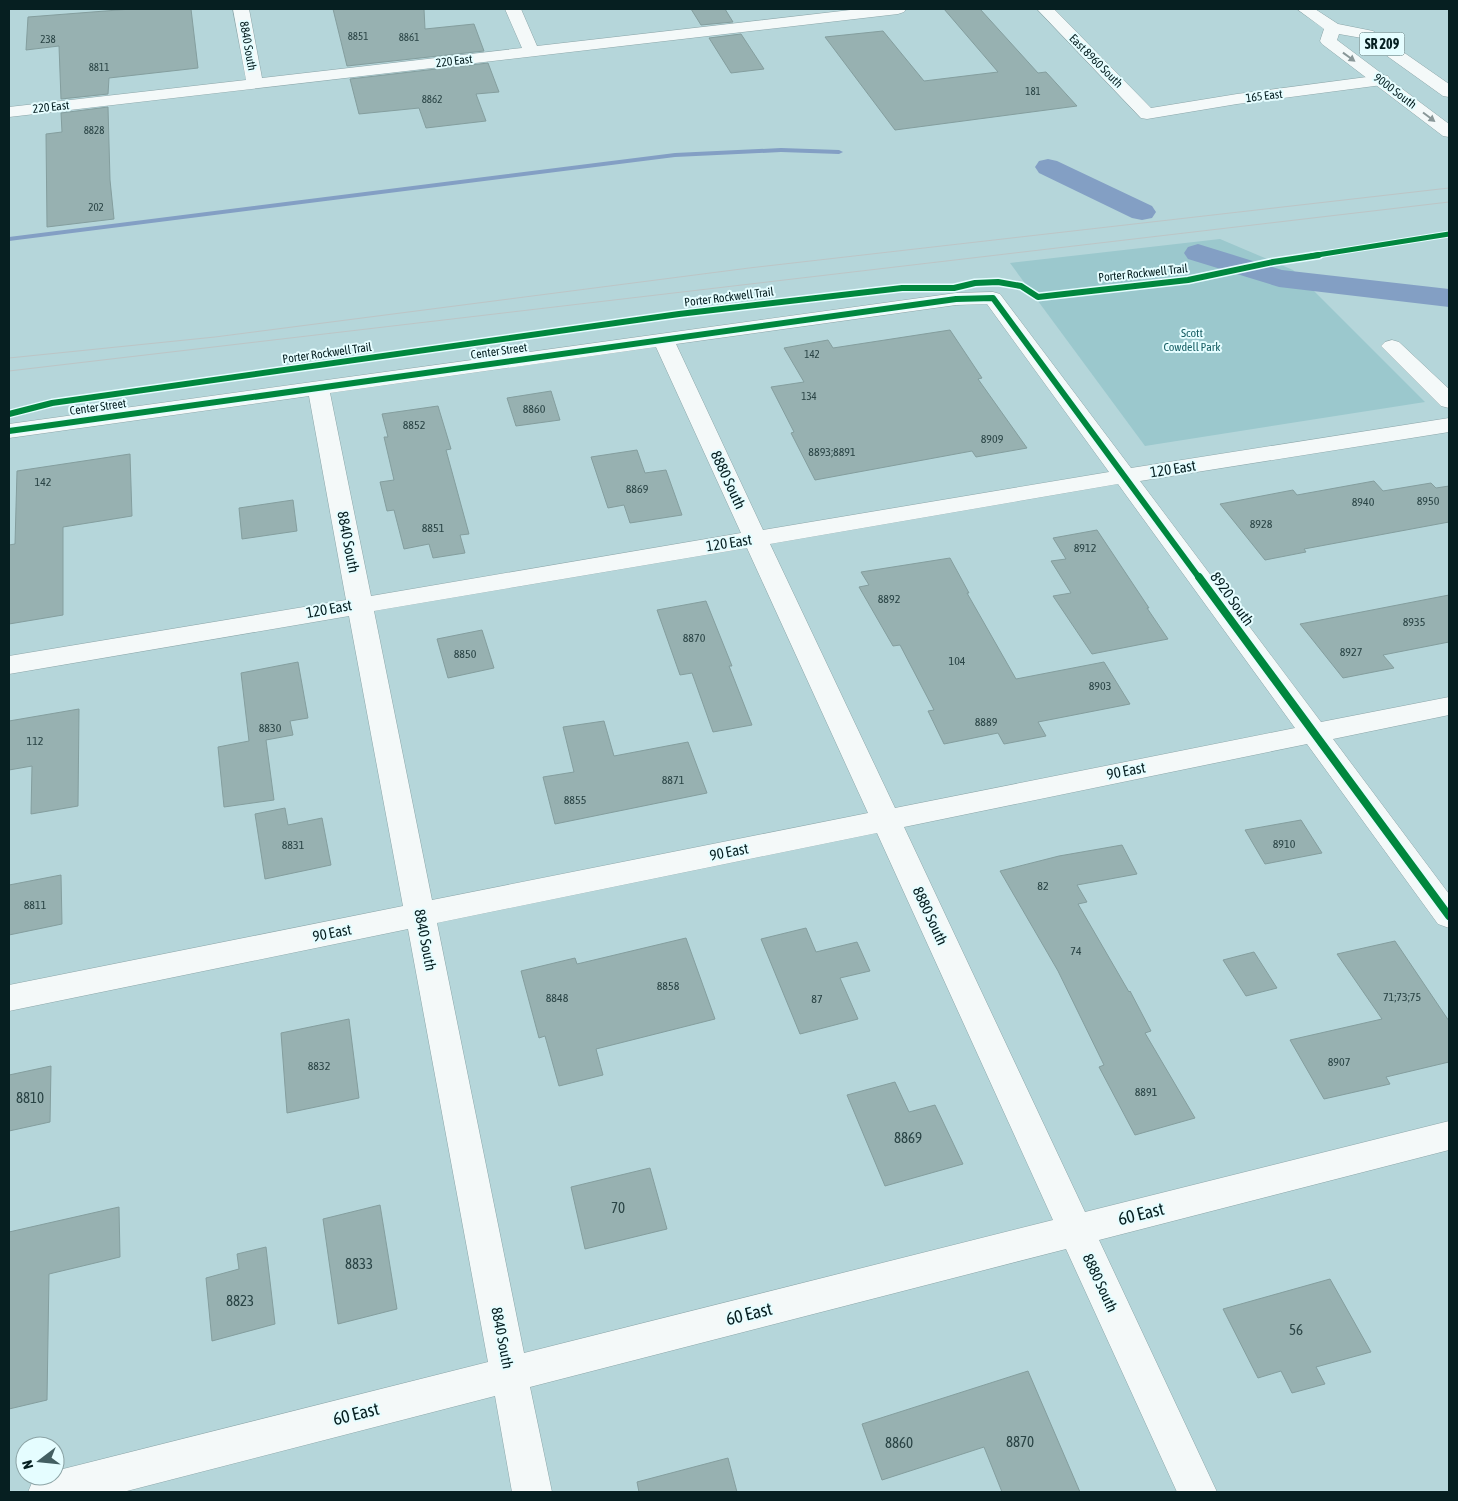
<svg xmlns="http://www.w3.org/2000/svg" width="1458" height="1501" font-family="'Asap Condensed',sans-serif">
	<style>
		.green { fill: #9bc8cd }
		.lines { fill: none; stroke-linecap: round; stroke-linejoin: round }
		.stream { fill: #839fc4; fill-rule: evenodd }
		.canal { fill: #839fc4; fill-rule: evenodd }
		.building { fill: #97b1b1; stroke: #849e9e }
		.minor-casing { stroke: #8ca6a9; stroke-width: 1 }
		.primary-casing { stroke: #8ca6a9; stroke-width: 1 }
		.minor { fill: #f4f9f9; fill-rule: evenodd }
		.primary { fill: #f4f9f9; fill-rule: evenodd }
		.tram { stroke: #bcc5c6; stroke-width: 1 }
		.cycleway-far2-casing { stroke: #e5fdff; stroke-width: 7 }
		.cycleway-far1-casing { stroke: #e5fdff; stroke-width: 9 }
		.cycleway-casing { stroke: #e5fdff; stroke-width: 11 }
		.cycleway-far2 { stroke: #00873e; stroke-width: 5 }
		.cycleway-far1 { stroke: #00873e; stroke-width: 6 }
		.cycleway { stroke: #00873e; stroke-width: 8 }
		.oneway { fill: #899798 }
		.labels { text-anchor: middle; stroke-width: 4; stroke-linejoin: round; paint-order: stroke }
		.far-number-label { font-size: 11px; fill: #2a4445 }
		.far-street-label { font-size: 12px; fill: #061f21; stroke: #e5fdff }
		.far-park-label { font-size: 12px; fill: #185f65; stroke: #e5fdff }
		.number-label { font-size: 12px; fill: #2a4445 }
		.shield { fill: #e5fdff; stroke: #496264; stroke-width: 1 }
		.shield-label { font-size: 14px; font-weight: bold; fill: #061f21 }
		.street-label { font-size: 15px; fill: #061f21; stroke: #e5fdff }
		.near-number-label { font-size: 15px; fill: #2a4445 }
		.near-street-label { font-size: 18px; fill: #061f21; stroke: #e5fdff }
	</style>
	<rect width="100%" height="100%" fill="#b5d6da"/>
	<path class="green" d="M 1220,239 L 1293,270 L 1425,402 L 1145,446 L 1010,263 Z"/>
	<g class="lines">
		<path class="stream" d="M 781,148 L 839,150 L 843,152 L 839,154 L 781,152 L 675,157 L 9,241 L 9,237 L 675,153 Z"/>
		<path class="canal" d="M 1048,159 L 1057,161 L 1152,206 L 1156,212 L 1152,218 L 1142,220 L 1132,218 L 1039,173 L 1035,167 L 1039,161 Z
			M 1198,244 L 1282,270 L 1449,289 L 1449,307 L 1279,287 L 1188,259 L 1184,253 L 1188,247 Z"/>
	</g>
	<path class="building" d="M 131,9 L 191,9 L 198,68 L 109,78 L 108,94 L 61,99 L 59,46 L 26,50 L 28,17 Z
		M 333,9 L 424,9 L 425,29 L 474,24 L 484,51 L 347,66 Z
		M 691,9 L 725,9 L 733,22 L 701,25 Z
		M 944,9 L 980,9 L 1038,73 L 1046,72 L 1077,106 L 895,130 L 825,37 L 883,31 L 924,81 L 998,72 Z
		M 741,34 L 764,69 L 731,73 L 709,38 Z
		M 488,63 L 499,92 L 476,94 L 486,121 L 426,128 L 419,108 L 359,114 L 350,79 Z
		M 108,107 L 110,180 L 114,219 L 47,227 L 46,134 L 62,132 L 61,113 Z
		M 950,330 L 982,378 L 978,379 L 1027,448 L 976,457 L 972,451 L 815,480 L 791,433 L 794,432 L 771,387 L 804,382 L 784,348 L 828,340 L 833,348 Z
		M 551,391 L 560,420 L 516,426 L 507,398 Z
		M 438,406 L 451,449 L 446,450 L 469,534 L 460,535 L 465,553 L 433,558 L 429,544 L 404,549 L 394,510 L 387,511 L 380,482 L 394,480 L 384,437 L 388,437 L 382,414 Z
		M 637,450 L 645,473 L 666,470 L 682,515 L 630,523 L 624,505 L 608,508 L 591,457 Z
		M 130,454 L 132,516 L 63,527 L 63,615 L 9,624 L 9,545 L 15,544 L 17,471 Z
		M 1374,481 L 1383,491 L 1431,483 L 1436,488 L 1449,486 L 1449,522 L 1304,549 L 1306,552 L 1265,560 L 1220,504 L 1293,490 L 1297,495 Z
		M 293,500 L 297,531 L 242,539 L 239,508 Z
		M 1097,530 L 1149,608 L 1147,608 L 1168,639 L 1092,654 L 1053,596 L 1071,593 L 1051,561 L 1066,559 L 1053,538 Z
		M 950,558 L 969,593 L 967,593 L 1016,679 L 1104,662 L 1130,704 L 1038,722 L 1046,736 L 1004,744 L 998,733 L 944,744 L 928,711 L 934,710 L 900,645 L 893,646 L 859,587 L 869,585 L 861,572 Z
		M 1449,595 L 1449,642 L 1383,655 L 1394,668 L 1343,678 L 1300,624 Z
		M 706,601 L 732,666 L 729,666 L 752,725 L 713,732 L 692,673 L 680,675 L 657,610 Z
		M 482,630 L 494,668 L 448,678 L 437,639 Z
		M 298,662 L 308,718 L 290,721 L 293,735 L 266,740 L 274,800 L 224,807 L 218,747 L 249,741 L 241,673 Z
		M 79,709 L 78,806 L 31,814 L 32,766 L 9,770 L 9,721 Z
		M 604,721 L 614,756 L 688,742 L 707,793 L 555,824 L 543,777 L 574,772 L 563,727 Z
		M 285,808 L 288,825 L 322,818 L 331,865 L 265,879 L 255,814 Z
		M 1301,820 L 1322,853 L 1265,864 L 1245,830 Z
		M 1122,845 L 1137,874 L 1077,885 L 1087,902 L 1078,904 L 1129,992 L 1130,991 L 1151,1031 L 1145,1033 L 1195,1118 L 1135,1135 L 1099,1067 L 1104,1065 L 1058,971 L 1000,871 L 1059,856 Z
		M 61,875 L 62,924 L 9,935 L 9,885 Z
		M 806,928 L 816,952 L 857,942 L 870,971 L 840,978 L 858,1019 L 800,1034 L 761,939 Z
		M 686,938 L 715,1019 L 596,1049 L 603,1075 L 559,1086 L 545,1036 L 539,1038 L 521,971 L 575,958 L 577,964 Z
		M 1395,941 L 1449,1021 L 1449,1062 L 1386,1077 L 1390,1084 L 1324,1099 L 1290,1040 L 1382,1019 L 1337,954 Z
		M 1254,952 L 1277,988 L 1246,996 L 1223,960 Z
		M 349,1019 L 359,1098 L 287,1113 L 281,1033 Z
		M 51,1066 L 50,1122 L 9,1131 L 9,1075 Z
		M 895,1082 L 909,1112 L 935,1105 L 963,1164 L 885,1186 L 847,1095 Z
		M 650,1168 L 667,1229 L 585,1249 L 571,1187 Z
		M 380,1205 L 397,1309 L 338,1324 L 323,1219 Z
		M 119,1207 L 120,1257 L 49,1274 L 47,1400 L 9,1409 L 9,1232 Z
		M 266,1247 L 275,1324 L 212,1341 L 206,1278 L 239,1269 L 237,1254 Z
		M 1330,1279 L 1371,1352 L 1316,1367 L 1325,1384 L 1292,1393 L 1281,1371 L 1258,1378 L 1223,1309 Z
		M 1028,1371 L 1080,1492 L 1002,1492 L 984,1447 L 882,1480 L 862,1424 Z
		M 728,1458 L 737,1492 L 639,1492 L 637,1482 Z"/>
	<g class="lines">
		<defs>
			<path id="minor" d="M 233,9 L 249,9 L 262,78 L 522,48 L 505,9 L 521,9 L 537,46 L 859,9 L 906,9 L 904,12 L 898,14 L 9,117 L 9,107 L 246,80 Z
				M 1037,9 L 1054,9 L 1151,108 L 1237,94 L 1382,75 L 1388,76 L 1390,80 L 1388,84 L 1382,85 L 1237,104 L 1147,119 L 1141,118 Z
				M 993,292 L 1000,294 L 1131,468 L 1449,418 L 1449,432 L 1140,481 L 1321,722 L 1449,697 L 1449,715 L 1333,739 L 1449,894 L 1449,928 L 1438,924 L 1307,744 L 904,827 L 1085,1212 L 1449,1121 L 1449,1150 L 1099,1240 L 1217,1492 L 1177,1492 L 1066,1249 L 530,1387 L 552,1492 L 512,1492 L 495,1396 L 123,1492 L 28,1492 L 34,1478 L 39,1476 L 55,1476 L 55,1471 L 488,1362 L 408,929 L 9,1011 L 9,985 L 403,906 L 349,616 L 9,674 L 9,656 L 346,600 L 309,396 L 9,438 L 9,424 L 956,293 ZM 987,304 L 1109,472 L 763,530 L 676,344 L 956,305 ZM 656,347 L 741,533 L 371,596 L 330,393 ZM 1118,484 L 1295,728 L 895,808 L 770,544 ZM 747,548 L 868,813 L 432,900 L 374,611 ZM 877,833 L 1053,1220 L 524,1353 L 437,923 Z
				M 1392,340 L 1399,342 L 1449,389 L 1449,408 L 1441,406 L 1381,346 L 1385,342 Z"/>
			<path id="primary" d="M 1297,9 L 1315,9 L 1338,24 L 1373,31 L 1449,84 L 1449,97 L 1443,96 L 1362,38 L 1339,34 L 1337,40 L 1449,124 L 1449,137 L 1443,136 L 1322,44 L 1320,41 L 1324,29 Z"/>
		</defs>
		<use href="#minor" class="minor-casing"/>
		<use href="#primary" class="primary-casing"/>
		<use href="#minor" class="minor"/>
		<use href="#primary" class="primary"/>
		<path class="tram" d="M 9,358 L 215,337 L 749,268 L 1449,188
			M 9,371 L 1449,202"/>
		<defs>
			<path id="cycleway-far2" d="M 1311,256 L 1449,234"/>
			<path id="cycleway-far1" d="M 9,414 L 52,403 L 679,314 L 902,288 L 954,288 L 975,283 L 998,282 L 1021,286 L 1038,297 L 1188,280 L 1273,262 L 1319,255
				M 9,431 L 956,299 L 993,298 L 1200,579"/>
			<path id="cycleway" d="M 1199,577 L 1449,916"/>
		</defs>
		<use href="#cycleway-far2" class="cycleway-far2-casing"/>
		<use href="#cycleway-far1" class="cycleway-far1-casing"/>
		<use href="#cycleway" class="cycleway-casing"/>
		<use href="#cycleway-far2" class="cycleway-far2"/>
		<use href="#cycleway-far1" class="cycleway-far1"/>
		<use href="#cycleway" class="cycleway"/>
	</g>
	<defs><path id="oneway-solid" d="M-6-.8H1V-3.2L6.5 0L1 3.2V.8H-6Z" transform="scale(1.25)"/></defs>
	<g class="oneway">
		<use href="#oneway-solid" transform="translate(1349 57) rotate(36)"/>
		<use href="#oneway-solid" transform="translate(1429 117) rotate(37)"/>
	</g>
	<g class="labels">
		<g class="far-number-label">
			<text x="358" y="40">8851</text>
			<text x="409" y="41">8861</text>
			<text x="48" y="43">238</text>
			<text x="99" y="71">8811</text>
			<text x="1033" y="95">181</text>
			<text x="432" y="103">8862</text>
			<text x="94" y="134">8828</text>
			<text x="96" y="211">202</text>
			<text x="812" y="358">142</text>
			<text x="809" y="400">134</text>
		</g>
		<g class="far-street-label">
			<text transform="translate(248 46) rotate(80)" y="4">8840 South</text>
			<text transform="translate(454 61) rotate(-7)" y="4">220 East</text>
			<text transform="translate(1096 61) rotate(45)" y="4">East 8960 South</text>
			<text transform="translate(1395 91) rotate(37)" y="4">9000 South</text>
			<text transform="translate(1264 96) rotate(-7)" y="4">165 East</text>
			<text transform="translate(51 107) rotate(-6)" y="4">220 East</text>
			<text transform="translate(1143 273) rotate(-6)" y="4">Porter Rockwell Trail</text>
			<text transform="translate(729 297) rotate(-7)" y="4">Porter Rockwell Trail</text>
			<text transform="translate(499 351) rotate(-8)" y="4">Center Street</text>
			<text transform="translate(327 353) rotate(-8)" y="4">Porter Rockwell Trail</text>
			<text transform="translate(98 407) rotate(-8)" y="4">Center Street</text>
		</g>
		<g class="far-park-label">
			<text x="1192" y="337">Scott<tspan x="1192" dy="14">Cowdell Park</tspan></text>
		</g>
		<g class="number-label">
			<text x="534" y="413">8860</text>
			<text x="414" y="429">8852</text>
			<text x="992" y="443">8909</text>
			<text x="832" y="456">8893;8891</text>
			<text x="43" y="486">142</text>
			<text x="637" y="493">8869</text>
			<text x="1428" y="505">8950</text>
			<text x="1363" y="506">8940</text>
			<text x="1261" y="528">8928</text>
			<text x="433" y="532">8851</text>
			<text x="1085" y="552">8912</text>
			<text x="889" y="603">8892</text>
			<text x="1414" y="626">8935</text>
			<text x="694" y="642">8870</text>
			<text x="1351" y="656">8927</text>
			<text x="465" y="658">8850</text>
			<text x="957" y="665">104</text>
			<text x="1100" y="690">8903</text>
			<text x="986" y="726">8889</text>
			<text x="270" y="732">8830</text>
			<text x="35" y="745">112</text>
			<text x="673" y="784">8871</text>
			<text x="575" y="804">8855</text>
			<text x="1284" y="848">8910</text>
			<text x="293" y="849">8831</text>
			<text x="1043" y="890">82</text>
			<text x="35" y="909">8811</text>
			<text x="1076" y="955">74</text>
			<text x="668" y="990">8858</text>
			<text x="1402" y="1001">71;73;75</text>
			<text x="557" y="1002">8848</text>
			<text x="817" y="1003">87</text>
			<text x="1339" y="1066">8907</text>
			<text x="319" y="1070">8832</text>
			<text x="1146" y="1096">8891</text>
		</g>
		<rect class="shield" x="1359.5" y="32.5" width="45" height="23" rx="4"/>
		<g class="shield-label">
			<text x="1382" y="49">SR 209</text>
		</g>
		<g class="street-label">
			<text transform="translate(1173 469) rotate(-9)" y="5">120 East</text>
			<text transform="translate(728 480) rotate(65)" y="5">8880 South</text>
			<text transform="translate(348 542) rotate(79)" y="5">8840 South</text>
			<text transform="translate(729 543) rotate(-9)" y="5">120 East</text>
			<text transform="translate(1232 599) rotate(54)" y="5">8920 South</text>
			<text transform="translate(329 609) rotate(-10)" y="5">120 East</text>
			<text transform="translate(1126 771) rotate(-11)" y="5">90 East</text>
			<text transform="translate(729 852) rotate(-11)" y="5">90 East</text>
			<text transform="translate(930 916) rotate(65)" y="5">8880 South</text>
			<text transform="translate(332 933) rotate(-11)" y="5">90 East</text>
			<text transform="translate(425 940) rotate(79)" y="5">8840 South</text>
			<text transform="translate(1100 1283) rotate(65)" y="5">8880 South</text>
			<text transform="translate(502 1338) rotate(79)" y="5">8840 South</text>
		</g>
		<g class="near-number-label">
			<text x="30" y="1103">8810</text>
			<text x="908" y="1143">8869</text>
			<text x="618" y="1213">70</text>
			<text x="359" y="1269">8833</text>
			<text x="240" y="1306">8823</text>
			<text x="1296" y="1335">56</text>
			<text x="1020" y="1447">8870</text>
			<text x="899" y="1448">8860</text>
		</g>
		<g class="near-street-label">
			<text transform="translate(1141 1214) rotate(-14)" y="6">60 East</text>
			<text transform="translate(749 1314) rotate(-14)" y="6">60 East</text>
			<text transform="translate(356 1414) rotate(-14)" y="6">60 East</text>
		</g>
	</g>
	<rect width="1458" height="1501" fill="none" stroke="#061f21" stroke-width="20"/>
	<g transform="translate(40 1461) rotate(254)"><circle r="24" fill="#e5fdff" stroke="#8ca4a6"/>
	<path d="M0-4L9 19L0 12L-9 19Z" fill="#435f62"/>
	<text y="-8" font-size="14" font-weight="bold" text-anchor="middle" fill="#061f21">N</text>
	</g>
</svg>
